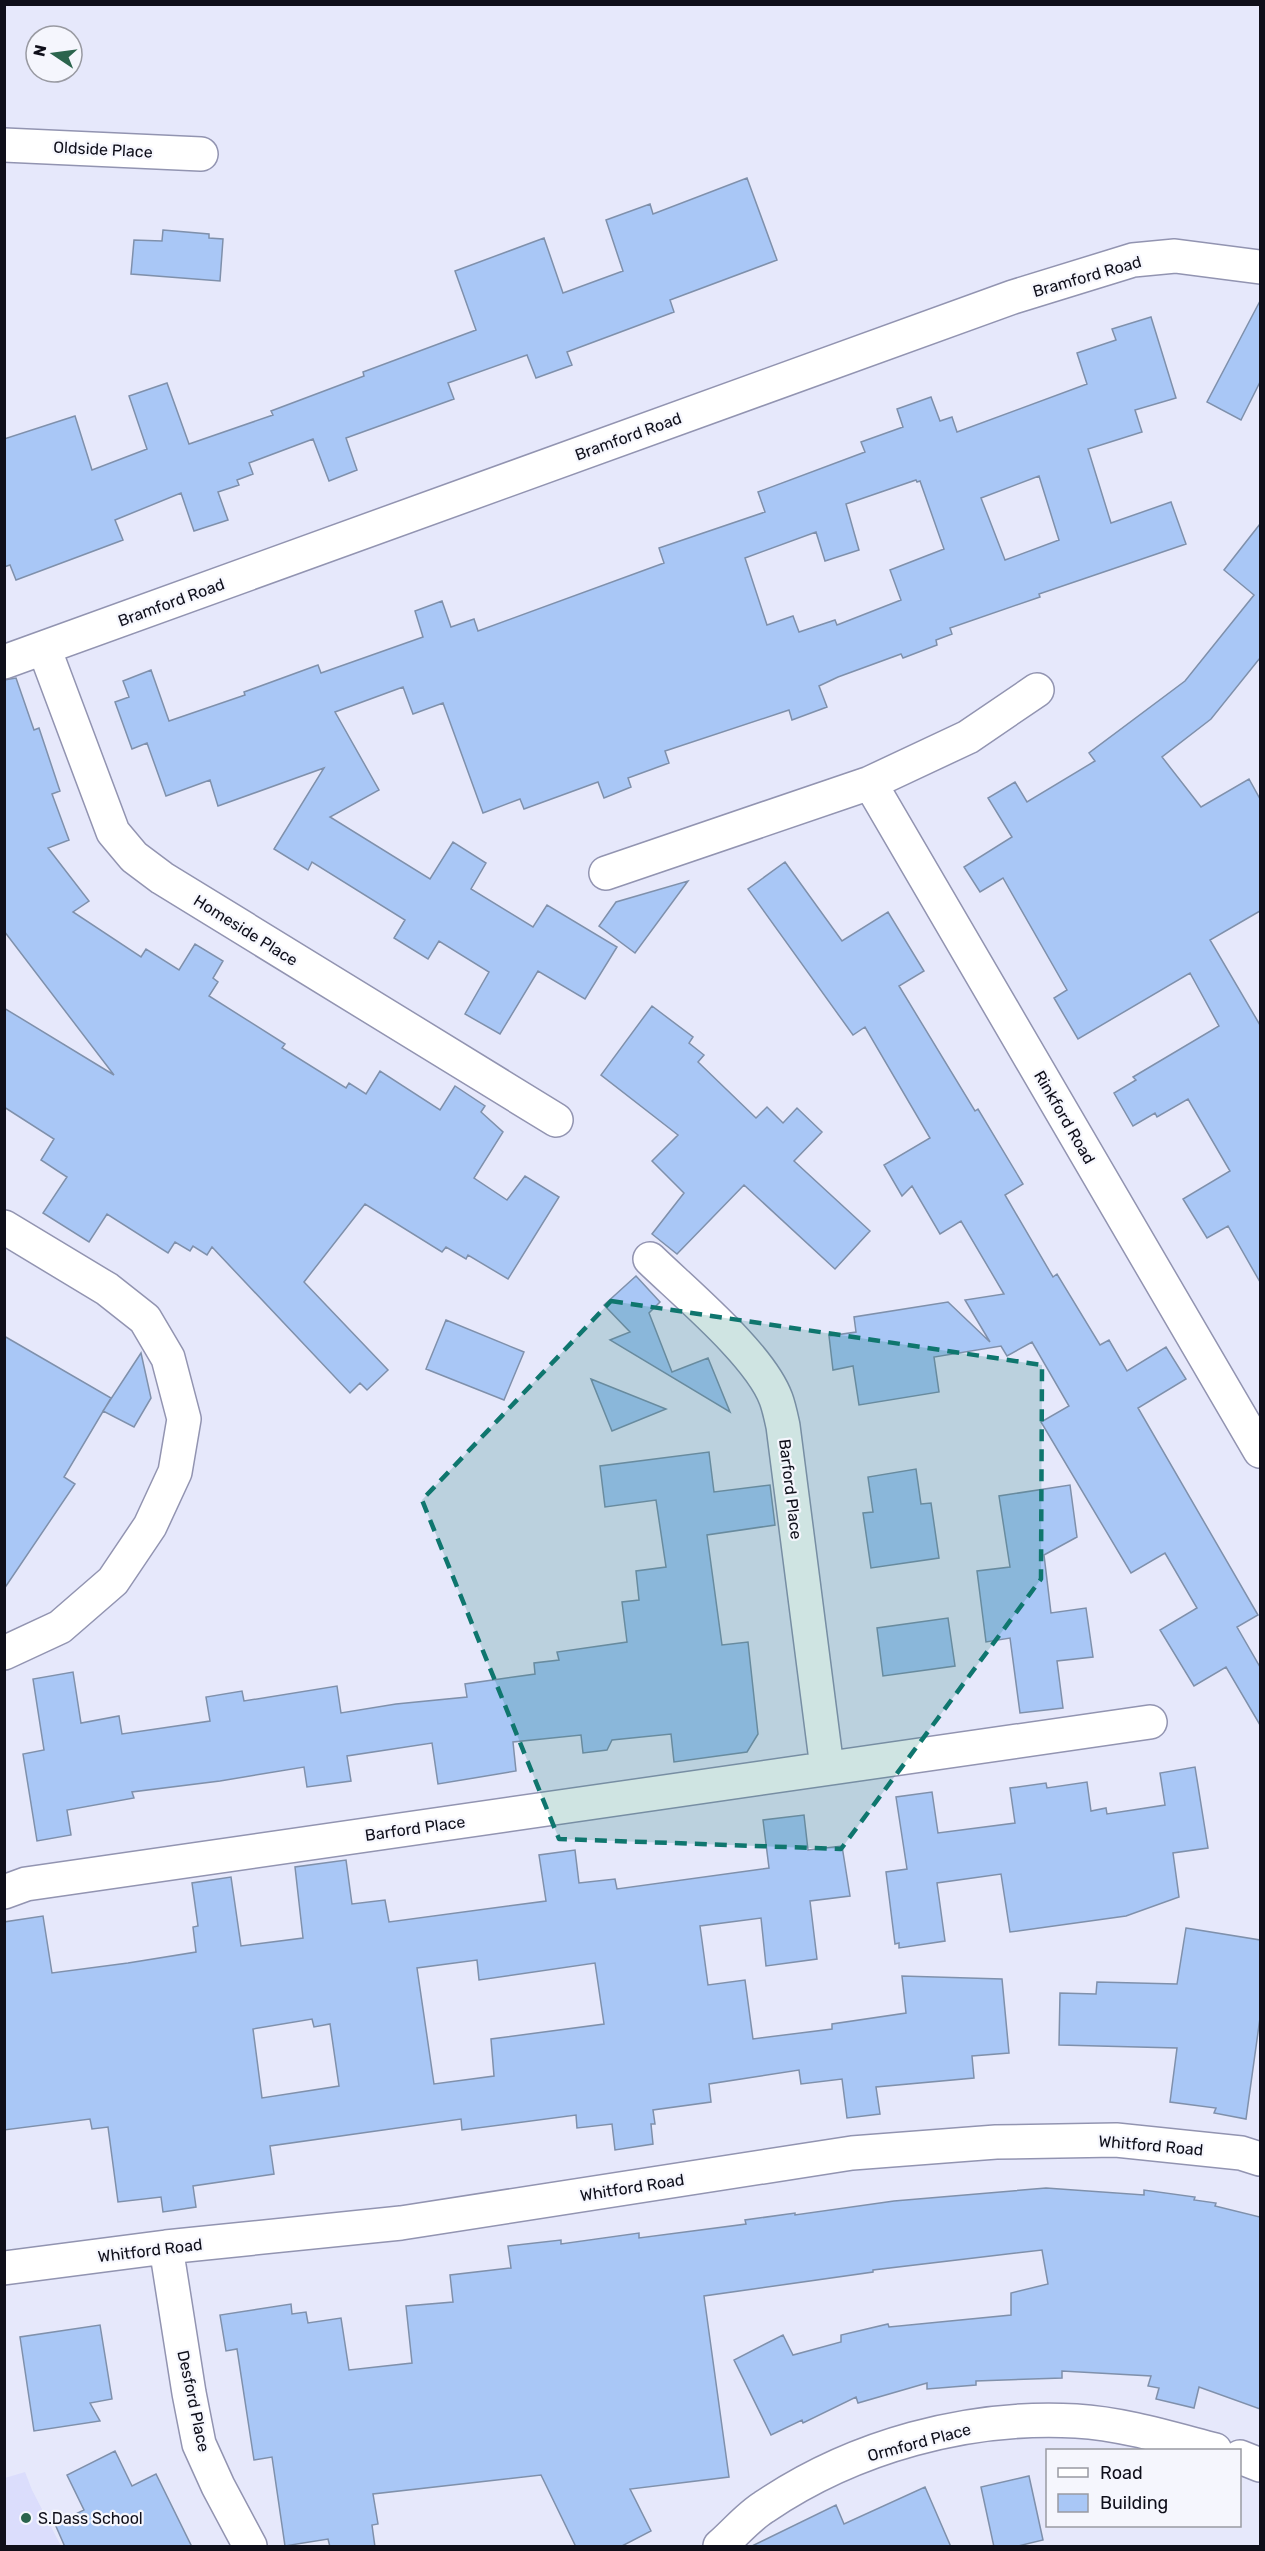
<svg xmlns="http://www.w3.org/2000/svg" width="1265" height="2551" font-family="Rubik,sans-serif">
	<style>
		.built { fill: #dbddfc }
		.building { fill: #a9c7f6; stroke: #7f90ab; stroke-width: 1.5; fill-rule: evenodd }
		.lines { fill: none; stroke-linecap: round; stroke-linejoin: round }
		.minor-casing { stroke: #9294b1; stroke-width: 36 }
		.minor { stroke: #fff; stroke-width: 33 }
		.marked { fill: #0f766e; fill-opacity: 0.2; stroke: #0f766e; stroke-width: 4.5; stroke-dasharray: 12 8; stroke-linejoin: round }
		.poi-dot { fill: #2b644d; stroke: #f5f6fd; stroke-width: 2 }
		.labels { text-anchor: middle; stroke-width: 4.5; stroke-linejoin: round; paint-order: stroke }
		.street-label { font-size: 16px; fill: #0f0f1a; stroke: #f5f6fd }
		.poi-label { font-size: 16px; fill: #0f0f1a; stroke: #f5f6fd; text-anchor: start }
	</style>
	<rect width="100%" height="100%" fill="#e6e8fb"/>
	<path class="built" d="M 25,2472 L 32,2490 L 61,2546 L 5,2546 L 5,2478 Z"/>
	<path class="building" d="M 747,178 L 777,260 L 670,300 L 674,312 L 567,352 L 572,365 L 536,378 L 527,355 L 448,383 L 454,399 L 346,438 L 357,470 L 329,481 L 313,439 L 249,463 L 253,474 L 237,480 L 239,485 L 218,492 L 228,520 L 194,531 L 181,493 L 115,520 L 123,540 L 16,580 L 10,565 L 4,567 L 4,439 L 75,416 L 92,470 L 147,449 L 129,396 L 167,383 L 189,444 L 273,415 L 271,411 L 364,376 L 363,372 L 476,330 L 455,271 L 544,238 L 563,293 L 623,271 L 606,220 L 650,204 L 653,214 Z
		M 163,230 L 209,234 L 209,238 L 223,239 L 220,281 L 131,274 L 134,240 L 162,241 Z
		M 1260,301 L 1260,382 L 1241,420 L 1207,402 Z
		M 1151,317 L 1176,398 L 1135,410 L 1142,432 L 1088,449 L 1111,523 L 1171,502 L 1186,544 L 1039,594 L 1040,597 L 950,628 L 952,634 L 936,640 L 937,645 L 903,658 L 901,654 L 838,677 L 819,686 L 827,707 L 792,720 L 789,710 L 665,751 L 669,763 L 628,778 L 631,787 L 604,798 L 598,782 L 524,809 L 520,799 L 483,813 L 443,703 L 413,714 L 403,687 L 335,712 L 379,790 L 330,817 L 430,879 L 453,842 L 486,863 L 471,889 L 533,927 L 547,905 L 617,947 L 585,999 L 538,971 L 500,1034 L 465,1014 L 489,972 L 439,941 L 428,959 L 394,938 L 405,920 L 312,862 L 308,870 L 274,849 L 324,768 L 218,806 L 210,780 L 166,796 L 147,743 L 132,749 L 115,702 L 129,697 L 123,681 L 151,670 L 169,721 L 245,695 L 244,692 L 318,665 L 321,673 L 423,637 L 415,611 L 442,601 L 451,627 L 474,619 L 478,631 L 664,563 L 659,548 L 765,512 L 758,492 L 865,452 L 861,442 L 903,427 L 897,409 L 931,397 L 940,421 L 952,417 L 957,432 L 1087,384 L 1077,353 L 1116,340 L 1112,329 ZM 1039,476 L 1059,540 L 1005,560 L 981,498 ZM 916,480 L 917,482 L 920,481 L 944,549 L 890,570 L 901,600 L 837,625 L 835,620 L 799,632 L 793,616 L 767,625 L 745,558 L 816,532 L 825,561 L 859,550 L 846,504 Z
		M 1260,524 L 1260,658 L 1211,719 L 1162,757 L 1201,807 L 1249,779 L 1260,799 L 1260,911 L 1210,940 L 1260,1025 L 1260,1282 L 1228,1226 L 1207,1238 L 1183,1199 L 1230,1171 L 1188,1099 L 1157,1117 L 1155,1113 L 1133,1126 L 1114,1093 L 1136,1080 L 1133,1077 L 1219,1026 L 1190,973 L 1078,1039 L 1054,998 L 1067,990 L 1003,878 L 980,892 L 964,867 L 1012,837 L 988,798 L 1015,782 L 1027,802 L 1095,761 L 1089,753 L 1185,681 L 1254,595 L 1224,570 Z
		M 16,678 L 34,730 L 39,728 L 60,791 L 52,794 L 69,840 L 48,848 L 89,901 L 73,912 L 141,957 L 146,949 L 179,970 L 195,944 L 223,961 L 213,978 L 218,982 L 209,996 L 285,1044 L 282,1048 L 346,1088 L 349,1083 L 366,1094 L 380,1071 L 440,1110 L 455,1086 L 485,1106 L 481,1112 L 503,1132 L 474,1178 L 507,1200 L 525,1176 L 559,1197 L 508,1279 L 468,1255 L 466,1259 L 446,1247 L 442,1252 L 365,1204 L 304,1282 L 388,1370 L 367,1390 L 360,1383 L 350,1393 L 212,1247 L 207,1255 L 193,1246 L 190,1251 L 175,1242 L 168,1253 L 107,1214 L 89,1242 L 43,1213 L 67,1177 L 41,1160 L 54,1139 L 4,1107 L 4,1008 L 114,1075 L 4,931 L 4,680 Z
		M 785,862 L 842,941 L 888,912 L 924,971 L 899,986 L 975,1111 L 978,1109 L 1023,1184 L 1005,1195 L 1053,1277 L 1057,1274 L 1100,1345 L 1109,1340 L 1127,1371 L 1166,1347 L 1186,1379 L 1138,1408 L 1258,1615 L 1237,1627 L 1260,1667 L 1260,1725 L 1226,1667 L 1194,1686 L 1160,1630 L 1197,1608 L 1165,1553 L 1131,1573 L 1041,1422 L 1069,1406 L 1032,1342 L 1007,1356 L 1001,1346 L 934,1357 L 939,1392 L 859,1405 L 853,1366 L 833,1370 L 829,1336 L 856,1332 L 854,1317 L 948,1302 L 990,1342 L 965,1300 L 1004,1294 L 961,1221 L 940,1234 L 912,1186 L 902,1196 L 884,1165 L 930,1138 L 865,1027 L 853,1035 L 748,889 Z
		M 688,881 L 635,953 L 599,926 L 616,902 Z
		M 652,1006 L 693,1037 L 689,1043 L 704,1055 L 698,1062 L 756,1118 L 767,1107 L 783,1123 L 797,1108 L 822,1132 L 794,1161 L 870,1231 L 835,1269 L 744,1185 L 677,1254 L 652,1234 L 684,1193 L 652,1161 L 678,1135 L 601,1075 Z
		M 636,1276 L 660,1302 L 649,1313 L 672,1372 L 708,1358 L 730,1412 L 610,1340 L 630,1332 L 604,1305 Z
		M 446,1320 L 524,1352 L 504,1400 L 426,1369 Z
		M 4,1336 L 111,1398 L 64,1477 L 75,1484 L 4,1589 Z
		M 141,1353 L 151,1398 L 134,1427 L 103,1411 Z
		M 591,1379 L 666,1409 L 612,1431 Z
		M 709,1452 L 714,1492 L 770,1485 L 775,1525 L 707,1535 L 722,1645 L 748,1642 L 758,1734 L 747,1752 L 674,1762 L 671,1734 L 612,1740 L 607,1750 L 583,1753 L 581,1735 L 513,1742 L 516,1771 L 438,1784 L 432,1743 L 347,1756 L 351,1781 L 307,1787 L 304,1767 L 220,1781 L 132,1792 L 134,1798 L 67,1810 L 71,1835 L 37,1841 L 23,1754 L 44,1750 L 33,1679 L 73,1672 L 81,1723 L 119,1716 L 122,1734 L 210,1721 L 206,1697 L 242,1691 L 244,1701 L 337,1686 L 341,1713 L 396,1704 L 467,1697 L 465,1684 L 535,1674 L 534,1663 L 559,1660 L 557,1652 L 627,1642 L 622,1602 L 639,1600 L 636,1571 L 666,1567 L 656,1500 L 605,1507 L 600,1466 Z
		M 916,1469 L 921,1504 L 931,1503 L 939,1558 L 871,1568 L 863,1513 L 873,1512 L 868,1477 Z
		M 1070,1485 L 1077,1537 L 1044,1555 L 1051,1613 L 1086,1608 L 1093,1657 L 1057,1661 L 1063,1708 L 1020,1713 L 1010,1638 L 986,1642 L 977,1571 L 1010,1567 L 999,1496 Z
		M 948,1618 L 955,1666 L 883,1676 L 877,1628 Z
		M 1195,1767 L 1208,1848 L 1173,1853 L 1179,1897 L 1126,1916 L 1010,1932 L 1001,1874 L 937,1883 L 945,1941 L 899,1948 L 899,1943 L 895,1944 L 886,1872 L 907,1869 L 896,1797 L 932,1792 L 938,1833 L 1015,1823 L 1010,1788 L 1046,1783 L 1047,1788 L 1087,1782 L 1091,1811 L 1106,1808 L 1107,1814 L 1165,1805 L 1160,1773 Z
		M 804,1815 L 808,1850 L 842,1846 L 850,1896 L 810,1901 L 817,1959 L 766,1966 L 761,1918 L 700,1926 L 708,1985 L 745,1980 L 753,2039 L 832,2029 L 832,2024 L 906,2013 L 902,1976 L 1002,1979 L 1009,2053 L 972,2056 L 974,2078 L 876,2087 L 880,2114 L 847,2118 L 842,2079 L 801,2084 L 799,2070 L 709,2084 L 711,2102 L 653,2110 L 655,2124 L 651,2124 L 653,2144 L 615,2150 L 612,2124 L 577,2128 L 576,2115 L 462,2130 L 461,2119 L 270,2146 L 274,2174 L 193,2186 L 196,2207 L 163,2212 L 161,2197 L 118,2202 L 108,2127 L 92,2129 L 90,2119 L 4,2130 L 4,1922 L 43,1916 L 52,1973 L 128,1963 L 196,1952 L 193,1927 L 198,1926 L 192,1883 L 231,1877 L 241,1946 L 303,1938 L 295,1867 L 346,1860 L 352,1904 L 385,1900 L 389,1922 L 546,1901 L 539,1855 L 575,1850 L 579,1883 L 615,1879 L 617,1889 L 769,1868 L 763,1820 ZM 477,1960 L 479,1980 L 595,1963 L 604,2024 L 491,2039 L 494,2076 L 434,2084 L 417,1968 ZM 312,2019 L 314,2027 L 330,2024 L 339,2086 L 262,2098 L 253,2029 Z
		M 1186,1928 L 1260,1940 L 1260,2018 L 1246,2119 L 1214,2113 L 1216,2108 L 1170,2102 L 1177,2048 L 1059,2045 L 1060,1993 L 1096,1994 L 1097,1982 L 1177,1984 Z
		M 1046,2188 L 1144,2195 L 1144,2190 L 1195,2197 L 1194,2200 L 1216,2203 L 1215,2206 L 1260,2217 L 1260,2409 L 1199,2387 L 1194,2408 L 1156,2399 L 1159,2388 L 1148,2386 L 1151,2376 L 1062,2371 L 1062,2378 L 976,2381 L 976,2385 L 927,2389 L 927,2383 L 858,2403 L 856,2397 L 803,2423 L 802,2420 L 771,2435 L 734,2360 L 783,2335 L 793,2355 L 841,2342 L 841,2335 L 888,2324 L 889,2327 L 1011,2315 L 1011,2293 L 1048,2284 L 1042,2250 L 873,2270 L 873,2272 L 704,2296 L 729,2477 L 630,2489 L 651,2531 L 620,2547 L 576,2547 L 541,2475 L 373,2494 L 378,2524 L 372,2525 L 375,2547 L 330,2547 L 328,2539 L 285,2546 L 272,2457 L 254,2460 L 237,2349 L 226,2351 L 220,2315 L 291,2304 L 292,2314 L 306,2312 L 308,2323 L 341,2318 L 349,2370 L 412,2363 L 406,2306 L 453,2302 L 450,2275 L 511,2268 L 508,2246 L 561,2240 L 561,2244 L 639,2233 L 639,2238 L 746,2224 L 745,2220 L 795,2213 L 795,2215 L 894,2201 Z
		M 100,2325 L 112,2399 L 90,2403 L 100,2421 L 34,2431 L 20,2337 Z
		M 115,2451 L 132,2486 L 156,2474 L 192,2547 L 65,2547 L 55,2524 L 84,2510 L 67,2475 Z
		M 1029,2476 L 1043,2540 L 1014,2547 L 994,2547 L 981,2487 Z
		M 925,2487 L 951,2547 L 750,2547 L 836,2505 L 844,2524 Z"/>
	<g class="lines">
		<defs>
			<path id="minor" d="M 4,145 L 201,154
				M 44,648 L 113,832 L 134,857 L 162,878 L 556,1120
				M 4,662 L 1013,297 L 1133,260 L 1175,256 L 1260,267
				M 870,783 L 1260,1451
				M 606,873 L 870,783 L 968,737 L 1037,690
				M 4,1227 L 107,1289 L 145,1319 L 168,1358 L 184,1419 L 175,1472 L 150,1526 L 113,1581 L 60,1627 L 4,1653
				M 650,1259 C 685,1293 760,1355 776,1399 C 779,1407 781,1417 783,1426 L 827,1768
				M 4,1892 L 26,1884 L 1150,1722
				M 166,2247 L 189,2393 L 199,2444 L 218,2486 L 250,2546
				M 4,2268 L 166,2247 L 401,2223 L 852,2153 L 996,2142 L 1116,2140 L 1241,2153 L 1260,2159
				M 1240,2457 L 1260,2465
				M 720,2546 C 734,2534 748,2517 764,2507 C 854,2446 968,2415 1076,2421 C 1124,2424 1169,2438 1215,2450"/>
		</defs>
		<use href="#minor" class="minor-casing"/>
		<use href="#minor" class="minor"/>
	</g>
	<path class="marked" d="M 611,1301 L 1042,1365 L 1041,1579 L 841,1849 L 559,1839 L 422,1500 Z"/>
	<circle class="poi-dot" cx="26" cy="2518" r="6"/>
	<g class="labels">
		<g class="street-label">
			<text transform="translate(103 149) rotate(3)" y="6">Oldside Place</text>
			<text transform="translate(1087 276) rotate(-16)" y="6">Bramford Road</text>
			<text transform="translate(628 436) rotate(-20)" y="6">Bramford Road</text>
			<text transform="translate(171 602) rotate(-20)" y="6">Bramford Road</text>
			<text transform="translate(246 930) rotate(32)" y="6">Homeside Place</text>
			<text transform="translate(1065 1117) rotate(60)" y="6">Rinkford Road</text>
			<text transform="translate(791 1489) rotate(83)" y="6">Barford Place</text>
			<text transform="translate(415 1828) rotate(-8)" y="6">Barford Place</text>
			<text transform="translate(1151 2145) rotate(5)" y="6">Whitford Road</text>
			<text transform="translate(632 2187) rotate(-9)" y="6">Whitford Road</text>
			<text transform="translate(150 2250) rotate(-7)" y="6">Whitford Road</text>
			<text transform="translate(194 2401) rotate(78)" y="6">Desford Place</text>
			<text transform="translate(919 2442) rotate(-15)" y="6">Ormford Place</text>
		</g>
		<g class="poi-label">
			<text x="38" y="2524">S.Dass School</text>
		</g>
	</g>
	<rect width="1265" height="2551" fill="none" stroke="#0f0f1a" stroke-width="12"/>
	<rect x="1046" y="2449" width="195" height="78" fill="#f5f6fd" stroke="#999aa2" stroke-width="1.5"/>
	<rect x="1058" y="2468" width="30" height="9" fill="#ffffff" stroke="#999aa2" stroke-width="1.5"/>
	<text x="1100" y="2479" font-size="18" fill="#0f0f1a">Road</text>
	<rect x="1058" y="2494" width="30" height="18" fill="#a9c7f6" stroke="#999aa2" stroke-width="1.5"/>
	<text x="1100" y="2509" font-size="18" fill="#0f0f1a">Building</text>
	<g transform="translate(54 54) rotate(283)"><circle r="28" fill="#f5f6fd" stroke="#999aa2" stroke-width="1.5"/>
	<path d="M0-4.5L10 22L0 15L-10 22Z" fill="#2b644d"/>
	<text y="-9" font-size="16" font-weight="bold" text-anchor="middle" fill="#0f0f1a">N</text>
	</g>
</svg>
